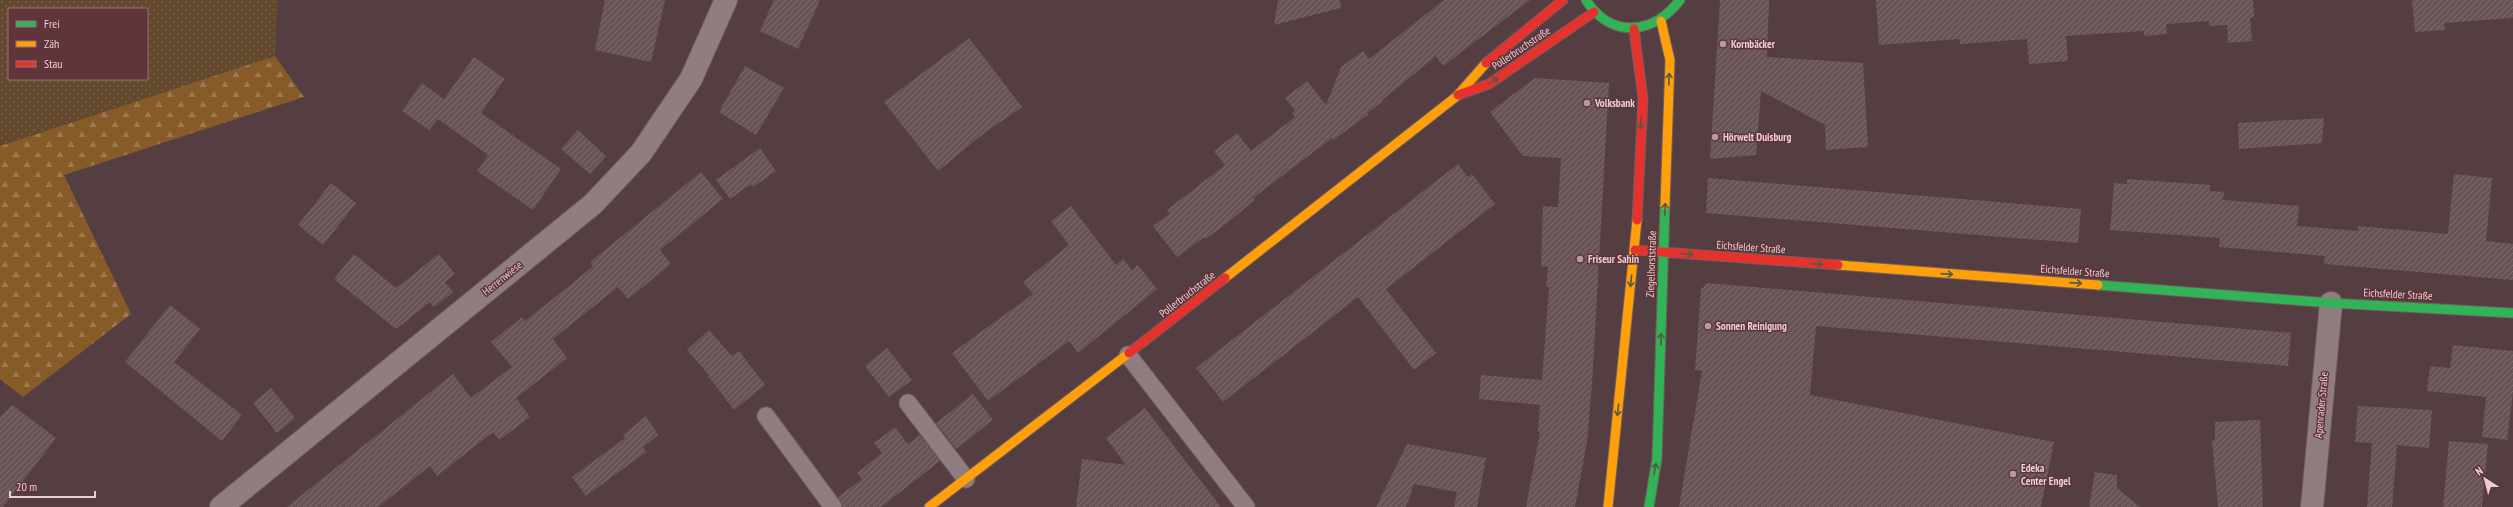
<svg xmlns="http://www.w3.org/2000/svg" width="2513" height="507" font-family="'PT Sans Narrow',sans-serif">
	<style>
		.grass { fill: url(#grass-dots); fill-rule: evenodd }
		.forest { fill: url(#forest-firs) }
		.building { fill: url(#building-hatch) }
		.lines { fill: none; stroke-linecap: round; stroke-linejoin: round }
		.lane-casing { stroke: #725d60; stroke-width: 19 }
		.street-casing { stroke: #725d60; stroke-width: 24 }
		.fast-casing { stroke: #725d60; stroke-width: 11 }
		.slow-casing { stroke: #725d60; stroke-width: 11 }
		.jam-casing { stroke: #725d60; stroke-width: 11 }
		.lane { stroke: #8f7d7f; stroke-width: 17 }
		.street { stroke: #8f7d7f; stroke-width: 22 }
		.fast { stroke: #30b455; stroke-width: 9 }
		.slow { stroke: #ff9f0a; stroke-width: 9 }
		.jam { stroke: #e5322d; stroke-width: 9 }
		.oneway { stroke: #515a43 }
		.poi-dot { fill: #b69c9f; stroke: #5f343b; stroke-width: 1.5 }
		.labels { text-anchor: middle; stroke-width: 3; stroke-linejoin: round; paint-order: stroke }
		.poi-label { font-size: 11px; font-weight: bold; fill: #eaced1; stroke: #5f343b; text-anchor: start }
		.street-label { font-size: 11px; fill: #eaced1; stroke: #5f343b }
	</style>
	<defs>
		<pattern id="grass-dots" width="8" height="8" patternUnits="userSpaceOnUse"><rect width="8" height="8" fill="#62482d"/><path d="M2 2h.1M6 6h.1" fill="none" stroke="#79614a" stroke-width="1.8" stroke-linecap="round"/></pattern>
		<pattern id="forest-firs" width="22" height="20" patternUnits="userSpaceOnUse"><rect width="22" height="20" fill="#865b27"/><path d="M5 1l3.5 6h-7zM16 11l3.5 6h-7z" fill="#9d794f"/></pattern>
		<pattern id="building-hatch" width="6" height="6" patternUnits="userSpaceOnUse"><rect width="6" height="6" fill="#685455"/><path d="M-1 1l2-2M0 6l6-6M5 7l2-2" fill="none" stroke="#7e6b6c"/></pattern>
	</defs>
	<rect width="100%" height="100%" fill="#553e41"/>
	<path class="grass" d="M 0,0 L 278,0 L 275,56 L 0,146 ZM 9,9 L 147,9 L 147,79 L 9,79 Z"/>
	<path class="forest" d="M 275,56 L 304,97 L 64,175 L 131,314 L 23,397 L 0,379 L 0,146 Z"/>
	<path class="building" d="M 605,0 L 665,0 L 651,62 L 595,50 Z
		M 774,0 L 820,0 L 798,49 L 760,31 Z
		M 1278,0 L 1340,0 L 1341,8 L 1274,25 Z
		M 1444,0 L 1530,0 L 1443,66 L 1436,56 L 1382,100 L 1383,101 L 1367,113 L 1369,114 L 1333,140 L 1332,138 L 1253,198 L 1255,200 L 1221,228 L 1205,239 L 1204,237 L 1177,257 L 1153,226 L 1170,213 L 1167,210 L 1225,165 L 1214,151 L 1237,133 L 1251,151 L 1295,117 L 1292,113 L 1295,110 L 1285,98 L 1307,81 L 1326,105 L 1341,67 L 1363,51 L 1369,59 Z
		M 1720,0 L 1769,0 L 1767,57 L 1863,63 L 1868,147 L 1826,150 L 1825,125 L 1761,91 L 1756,155 L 1710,159 Z
		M 1876,0 L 2253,0 L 2254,17 L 2250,18 L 2252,41 L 2228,43 L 2227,25 L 2209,26 L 2209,21 L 2166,24 L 2167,34 L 2144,36 L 2144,31 L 2066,36 L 2068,61 L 2029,64 L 2027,39 L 1960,44 L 1960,39 L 1879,45 Z
		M 2412,0 L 2513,0 L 2513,18 L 2444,23 L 2445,30 L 2415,32 Z
		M 969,38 L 1022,107 L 983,134 L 938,171 L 884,102 Z
		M 474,57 L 505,79 L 481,113 L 561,169 L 533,210 L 477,171 L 488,155 L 438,119 L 429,130 L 402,111 L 422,83 L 444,99 Z
		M 745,66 L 784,88 L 756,135 L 719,112 Z
		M 1535,78 L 1609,83 L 1592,384 L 1587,442 L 1575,507 L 1526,507 L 1540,432 L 1538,432 L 1540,405 L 1479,399 L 1481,375 L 1542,380 L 1549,287 L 1546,287 L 1548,267 L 1541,266 L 1543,206 L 1558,207 L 1561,158 L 1523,156 L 1490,112 Z
		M 2324,118 L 2322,143 L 2239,149 L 2238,123 Z
		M 578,130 L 606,156 L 590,174 L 561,149 Z
		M 760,148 L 776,171 L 753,187 L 751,184 L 730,199 L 716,180 Z
		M 1458,164 L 1468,177 L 1472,174 L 1495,204 L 1386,289 L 1436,353 L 1414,370 L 1358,297 L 1223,402 L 1196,368 Z
		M 701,172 L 723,199 L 660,250 L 671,264 L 628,299 L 618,287 L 553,339 L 567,358 L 516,398 L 530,417 L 499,440 L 493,432 L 437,476 L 430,466 L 378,507 L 287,507 L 453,374 L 471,398 L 512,367 L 491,342 L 522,317 L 525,321 L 574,282 L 593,266 L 590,262 Z
		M 2454,174 L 2492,178 L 2486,241 L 2513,244 L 2513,280 L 2324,264 L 2325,256 L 2219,247 L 2220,238 L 2110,230 L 2114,183 L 2127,184 L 2127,179 L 2210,185 L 2210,191 L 2224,192 L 2223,200 L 2299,206 L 2297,226 L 2358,231 L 2358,226 L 2448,234 Z
		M 1708,178 L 2081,209 L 2078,243 L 1706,213 Z
		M 331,183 L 356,203 L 323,245 L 298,225 Z
		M 1071,206 L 1116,265 L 1123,259 L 1132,270 L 1138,265 L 1157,289 L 1078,353 L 1069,341 L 988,401 L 952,353 L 1033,294 L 1023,282 L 1069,245 L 1051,221 Z
		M 354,254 L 396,288 L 439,254 L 455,274 L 445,282 L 453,292 L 434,307 L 430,302 L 396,329 L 334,279 Z
		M 1708,283 L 2291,333 L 2288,366 L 1816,326 L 1810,395 L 2054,442 L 2041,507 L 1679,507 L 1702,371 L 1695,370 L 1701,289 Z
		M 170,305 L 200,329 L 174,362 L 242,415 L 222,441 L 125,362 Z
		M 709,330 L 732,356 L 739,351 L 765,385 L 734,410 L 708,376 L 709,375 L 687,350 Z
		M 2453,345 L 2513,351 L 2513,392 L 2507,440 L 2482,437 L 2486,397 L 2427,391 L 2430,366 L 2450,368 Z
		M 887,348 L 912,380 L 889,397 L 865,366 Z
		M 271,388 L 295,418 L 277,433 L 253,403 Z
		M 973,394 L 993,420 L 956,449 L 936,423 Z
		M 12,405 L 56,438 L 3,507 L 0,507 L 0,417 Z
		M 2358,406 L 2432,410 L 2429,448 L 2397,445 L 2392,507 L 2367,507 L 2372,443 L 2355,442 Z
		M 1145,408 L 1180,454 L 1221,507 L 1076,507 L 1082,459 L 1126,465 L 1106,438 Z
		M 646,416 L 658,435 L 643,447 L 646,452 L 586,496 L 572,477 L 625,438 L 623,435 Z
		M 2260,420 L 2263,507 L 2218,507 L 2212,440 L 2215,440 L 2215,422 Z
		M 895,427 L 908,444 L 920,435 L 940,461 L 881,507 L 843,507 L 838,497 L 862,479 L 857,473 L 882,453 L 874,443 Z
		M 2449,441 L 2488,444 L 2482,507 L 2443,507 Z
		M 1407,444 L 1486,458 L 1477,507 L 1454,507 L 1457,492 L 1414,484 L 1406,507 L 1376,507 Z
		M 2095,472 L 2117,475 L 2117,488 L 2140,507 L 2089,507 Z"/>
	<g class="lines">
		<defs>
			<path id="lane" d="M 1128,355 L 1246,507
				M 908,403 L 966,479
				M 766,416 L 833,507"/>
			<path id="street" d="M 221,507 L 593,204 L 641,153 L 691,79 L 726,0
				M 2312,507 L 2331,303"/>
			<path id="fast" d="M 1586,0 C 1611,39 1653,35 1680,0
				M 2098,285 L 2331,303 L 2513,313
				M 1649,507 L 1657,458 L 1665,205"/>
			<path id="slow" d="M 1661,21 L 1670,60 L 1665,205
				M 1838,265 L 2098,285
				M 1225,278 L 1457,96 L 1486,63
				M 929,507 L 1129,353
				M 1608,507 L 1637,220"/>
			<path id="jam" d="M 1634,29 L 1643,99 L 1637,220
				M 1486,63 L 1563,0
				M 1458,95 L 1489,84 L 1594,12
				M 1635,250 L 1838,265
				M 1129,353 L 1225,278"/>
		</defs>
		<use href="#lane" class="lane-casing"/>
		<use href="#street" class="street-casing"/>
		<use href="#fast" class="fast-casing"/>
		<use href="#slow" class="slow-casing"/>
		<use href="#jam" class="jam-casing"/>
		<use href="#lane" class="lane"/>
		<use href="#street" class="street"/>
		<use href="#fast" class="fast"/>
		<use href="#slow" class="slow"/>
		<use href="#jam" class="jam"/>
	</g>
	<defs><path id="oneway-shaft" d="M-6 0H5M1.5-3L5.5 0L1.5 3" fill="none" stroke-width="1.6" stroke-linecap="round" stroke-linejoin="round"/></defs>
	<g class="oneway">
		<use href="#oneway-shaft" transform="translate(1669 79) rotate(-88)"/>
		<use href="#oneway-shaft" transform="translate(1493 81) rotate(-32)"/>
		<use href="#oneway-shaft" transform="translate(1641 123) rotate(93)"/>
		<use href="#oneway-shaft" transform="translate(1665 209) rotate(-88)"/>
		<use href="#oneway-shaft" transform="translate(1687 254) rotate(4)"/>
		<use href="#oneway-shaft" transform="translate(1817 264) rotate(4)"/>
		<use href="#oneway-shaft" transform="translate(1947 274) rotate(4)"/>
		<use href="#oneway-shaft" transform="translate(1631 281) rotate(96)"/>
		<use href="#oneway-shaft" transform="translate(2076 283) rotate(4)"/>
		<use href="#oneway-shaft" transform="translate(1661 339) rotate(-88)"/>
		<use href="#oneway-shaft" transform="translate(1618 410) rotate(96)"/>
		<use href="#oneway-shaft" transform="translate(1655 469) rotate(-80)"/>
	</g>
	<g class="poi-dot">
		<circle cx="1723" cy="44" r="4"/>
		<circle cx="1587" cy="103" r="4"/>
		<circle cx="1715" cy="137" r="4"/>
		<circle cx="1580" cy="259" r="4"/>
		<circle cx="1708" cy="326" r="4"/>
		<circle cx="2013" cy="474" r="4"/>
	</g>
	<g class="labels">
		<g class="poi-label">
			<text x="1731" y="48">Kornbäcker</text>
			<text x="1595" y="107">Volksbank</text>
			<text x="1723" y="141">Hörwelt Duisburg</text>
			<text x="1588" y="263">Friseur Sahin</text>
			<text x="1716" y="330">Sonnen Reinigung</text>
			<text x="2021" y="472">Edeka<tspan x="2021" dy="13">Center Engel</tspan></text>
		</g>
		<g class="street-label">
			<text transform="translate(1521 48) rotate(-34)" y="4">Pollerbruchstraße</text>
			<text transform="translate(1751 247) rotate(4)" y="4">Eichsfelder Straße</text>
			<text transform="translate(1651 264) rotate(-88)" y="4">Ziegelhorststraße</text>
			<text transform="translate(2075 271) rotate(4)" y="4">Eichsfelder Straße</text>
			<text transform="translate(502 278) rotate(-39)" y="4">Herrenwiese</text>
			<text transform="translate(1187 294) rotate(-38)" y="4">Pollerbruchstraße</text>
			<text transform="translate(2398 294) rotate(3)" y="4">Eichsfelder Straße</text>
			<text transform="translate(2321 405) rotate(-85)" y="4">Apenrader Straße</text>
		</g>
	</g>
	<rect x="8" y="8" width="140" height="72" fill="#5f343b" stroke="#977277"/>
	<rect x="16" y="21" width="20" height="6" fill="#30b455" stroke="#977277"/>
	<text x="44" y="28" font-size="12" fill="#eaced1">Frei</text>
	<rect x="16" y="41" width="20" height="6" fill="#ff9f0a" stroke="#977277"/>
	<text x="44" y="48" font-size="12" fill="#eaced1">Zäh</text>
	<rect x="16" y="61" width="20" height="6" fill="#e5322d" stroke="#977277"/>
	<text x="44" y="68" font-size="12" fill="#eaced1">Stau</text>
	<g transform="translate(2485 479) rotate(324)" stroke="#5f343b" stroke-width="3" paint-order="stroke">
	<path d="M0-3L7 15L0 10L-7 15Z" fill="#eaced1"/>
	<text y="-6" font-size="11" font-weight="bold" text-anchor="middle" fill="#eaced1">N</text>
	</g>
	<path d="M10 491v6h85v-6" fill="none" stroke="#eaced1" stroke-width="2"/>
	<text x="16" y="491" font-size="12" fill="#eaced1" stroke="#5f343b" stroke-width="3" paint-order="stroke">20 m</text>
</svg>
